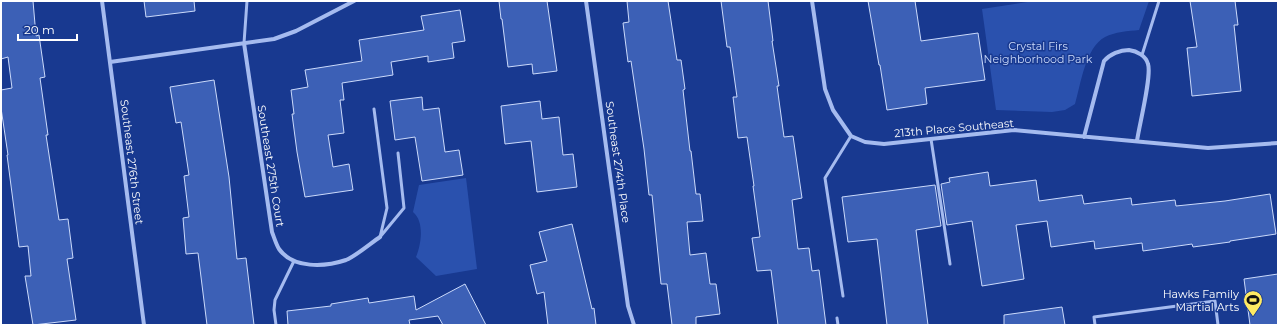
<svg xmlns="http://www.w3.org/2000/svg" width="1279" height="326" font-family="Montserrat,sans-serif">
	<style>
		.green { fill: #2a51ae }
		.building { fill: #3c60b6; stroke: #cbdafb }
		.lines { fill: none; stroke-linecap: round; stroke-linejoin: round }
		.lane { stroke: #a5bbef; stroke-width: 3 }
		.street { stroke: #a5bbef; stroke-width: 4 }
		.labels { text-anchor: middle; stroke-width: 3; stroke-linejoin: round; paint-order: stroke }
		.park-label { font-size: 11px; fill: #cbdafb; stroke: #183990 }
		.street-label { font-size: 11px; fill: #fff; stroke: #183990 }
		.poi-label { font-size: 11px; fill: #fff; stroke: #183990; text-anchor: end }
	</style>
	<rect width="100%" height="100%" fill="#183990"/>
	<path class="green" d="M 1034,1 L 1149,1 L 1139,30 C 1128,31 1115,32 1105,37 C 1085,48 1081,84 1075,104 L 1065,110 L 1052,112 L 996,110 L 982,9 Z
		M 466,178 L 477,269 L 436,276 L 416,257 C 421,245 425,222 413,212 L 419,185 Z"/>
	<path class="building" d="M 1,1 L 33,1 L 36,36 L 39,35 L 45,77 L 40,78 L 48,135 L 46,135 L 59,220 L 68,219 L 73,258 L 67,259 L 76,320 L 33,325 L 25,276 L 31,276 L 28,246 L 19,247 L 7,155 L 8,155 L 1,108 L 1,90 L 12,88 L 8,57 L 1,59 Z
		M 144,1 L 194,1 L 195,11 L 146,17 Z
		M 499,1 L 547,1 L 557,71 L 533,74 L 532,64 L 508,67 L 502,19 L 501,19 Z
		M 627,1 L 668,1 L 677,60 L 681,60 L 685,89 L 683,90 L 690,151 L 691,151 L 696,194 L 700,194 L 703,221 L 687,222 L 690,255 L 706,253 L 710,284 L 716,284 L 720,314 L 696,317 L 696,325 L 672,325 L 667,284 L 661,284 L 652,195 L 649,195 L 644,149 L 631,61 L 628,62 L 623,23 L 629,22 Z
		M 721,1 L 768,1 L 773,41 L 772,41 L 779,86 L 777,86 L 784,137 L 793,136 L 802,198 L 792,200 L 798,249 L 809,248 L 812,271 L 819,270 L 826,325 L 778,325 L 771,270 L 757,271 L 752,238 L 760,237 L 753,186 L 754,186 L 747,137 L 738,138 L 733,97 L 737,97 L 730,47 L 727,47 Z
		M 868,1 L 915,1 L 921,41 L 978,33 L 985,80 L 925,88 L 927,104 L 887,110 L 880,65 L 879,65 Z
		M 1190,1 L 1235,1 L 1238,25 L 1234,25 L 1241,91 L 1192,96 L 1187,48 L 1197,47 Z
		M 460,10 L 465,41 L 452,43 L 454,58 L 428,62 L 428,56 L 391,62 L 393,75 L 342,83 L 344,100 L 340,100 L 344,133 L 328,135 L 333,167 L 349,164 L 353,190 L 305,197 L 297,152 L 292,114 L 294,114 L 291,90 L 308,87 L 305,70 L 362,61 L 359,40 L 424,30 L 421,16 Z
		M 214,80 L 229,177 L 237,259 L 246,258 L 254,325 L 207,325 L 198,253 L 186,254 L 183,218 L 189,217 L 184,176 L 189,175 L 181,122 L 176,123 L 170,87 Z
		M 422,97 L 423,110 L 439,108 L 445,152 L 459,150 L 463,175 L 422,181 L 415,137 L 395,140 L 390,101 Z
		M 540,101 L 542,119 L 559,117 L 563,155 L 573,154 L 577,187 L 537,192 L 531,141 L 505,144 L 501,106 Z
		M 988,172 L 990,186 L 1036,180 L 1039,201 L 1082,195 L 1084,204 L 1131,198 L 1132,205 L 1175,200 L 1176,206 L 1225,201 L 1270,194 L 1276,234 L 1230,241 L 1230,242 L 1193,247 L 1192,244 L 1143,251 L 1142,243 L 1095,249 L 1094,241 L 1051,247 L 1047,221 L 1016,225 L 1024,279 L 982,286 L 972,221 L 947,225 L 941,184 L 950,182 L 949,178 Z
		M 935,185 L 941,226 L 916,230 L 928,325 L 887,325 L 877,239 L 848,242 L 842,197 Z
		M 572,224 L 592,309 L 594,308 L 596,325 L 548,325 L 544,292 L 537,294 L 530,265 L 547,261 L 539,232 Z
		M 1278,274 L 1278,325 L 1250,325 L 1244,279 Z
		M 465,284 L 486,325 L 443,325 L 438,316 L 409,320 L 410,325 L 288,325 L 287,311 L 331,306 L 331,304 L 368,298 L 369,303 L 414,296 L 416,310 Z
		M 1062,307 L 1065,325 L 1004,325 L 1004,315 Z"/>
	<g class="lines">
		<path class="lane" d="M 244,43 L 247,1
			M 1142,55 L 1159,1
			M 374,109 L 387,208 L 380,237 L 404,208 L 398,153
			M 931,139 L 950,264
			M 843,296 L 825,178 L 851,136
			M 837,318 L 838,325
			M 276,325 L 274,310 L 275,300 L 294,261
			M 1095,325 L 1094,317 L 1215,301 L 1218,325"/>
		<path class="street" d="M 102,1 L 144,325
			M 586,1 L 628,306 L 634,325
			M 812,1 L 825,89 L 833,110 L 851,136 L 865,142 L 884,144 L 1014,130 L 1208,148 L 1278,143
			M 244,43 L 272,232 C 274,237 276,244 279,249 C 293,269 325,267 346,260 C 356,256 371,243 380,237
			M 110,62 L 274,39 L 296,31 L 354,1
			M 1084,137 L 1104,61 C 1110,54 1120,50 1129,50 C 1137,51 1146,56 1148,64 C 1152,76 1139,126 1137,141"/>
	</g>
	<defs>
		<symbol id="stadium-pin" viewBox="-11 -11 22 30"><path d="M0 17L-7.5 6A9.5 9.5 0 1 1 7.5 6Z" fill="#ffea63" stroke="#183990"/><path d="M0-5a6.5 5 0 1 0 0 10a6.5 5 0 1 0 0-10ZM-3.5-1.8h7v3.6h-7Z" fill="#111"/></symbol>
	</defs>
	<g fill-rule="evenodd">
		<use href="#stadium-pin" x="1242" y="289" width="22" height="30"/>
	</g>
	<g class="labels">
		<g class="park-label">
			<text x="1038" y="50">Crystal Firs<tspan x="1038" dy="13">Neighborhood Park</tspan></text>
		</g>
		<g class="street-label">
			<text transform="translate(954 128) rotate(-5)" y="4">213th Place Southeast</text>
			<text transform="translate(132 162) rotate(83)" y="4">Southeast 276th Street</text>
			<text transform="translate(618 162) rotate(82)" y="4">Southeast 274th Place</text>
			<text transform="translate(271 166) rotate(81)" y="4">Southeast 275th Court</text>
		</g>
		<g class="poi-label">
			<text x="1239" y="298">Hawks Family<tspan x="1239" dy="13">Martial Arts</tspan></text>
		</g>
	</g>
	<rect width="1279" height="326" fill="none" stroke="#ffffff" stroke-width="4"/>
	<path d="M18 34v6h59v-6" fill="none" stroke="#ffffff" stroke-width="2"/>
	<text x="24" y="34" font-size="12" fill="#ffffff" stroke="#183990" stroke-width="3" paint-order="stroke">20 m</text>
</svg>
